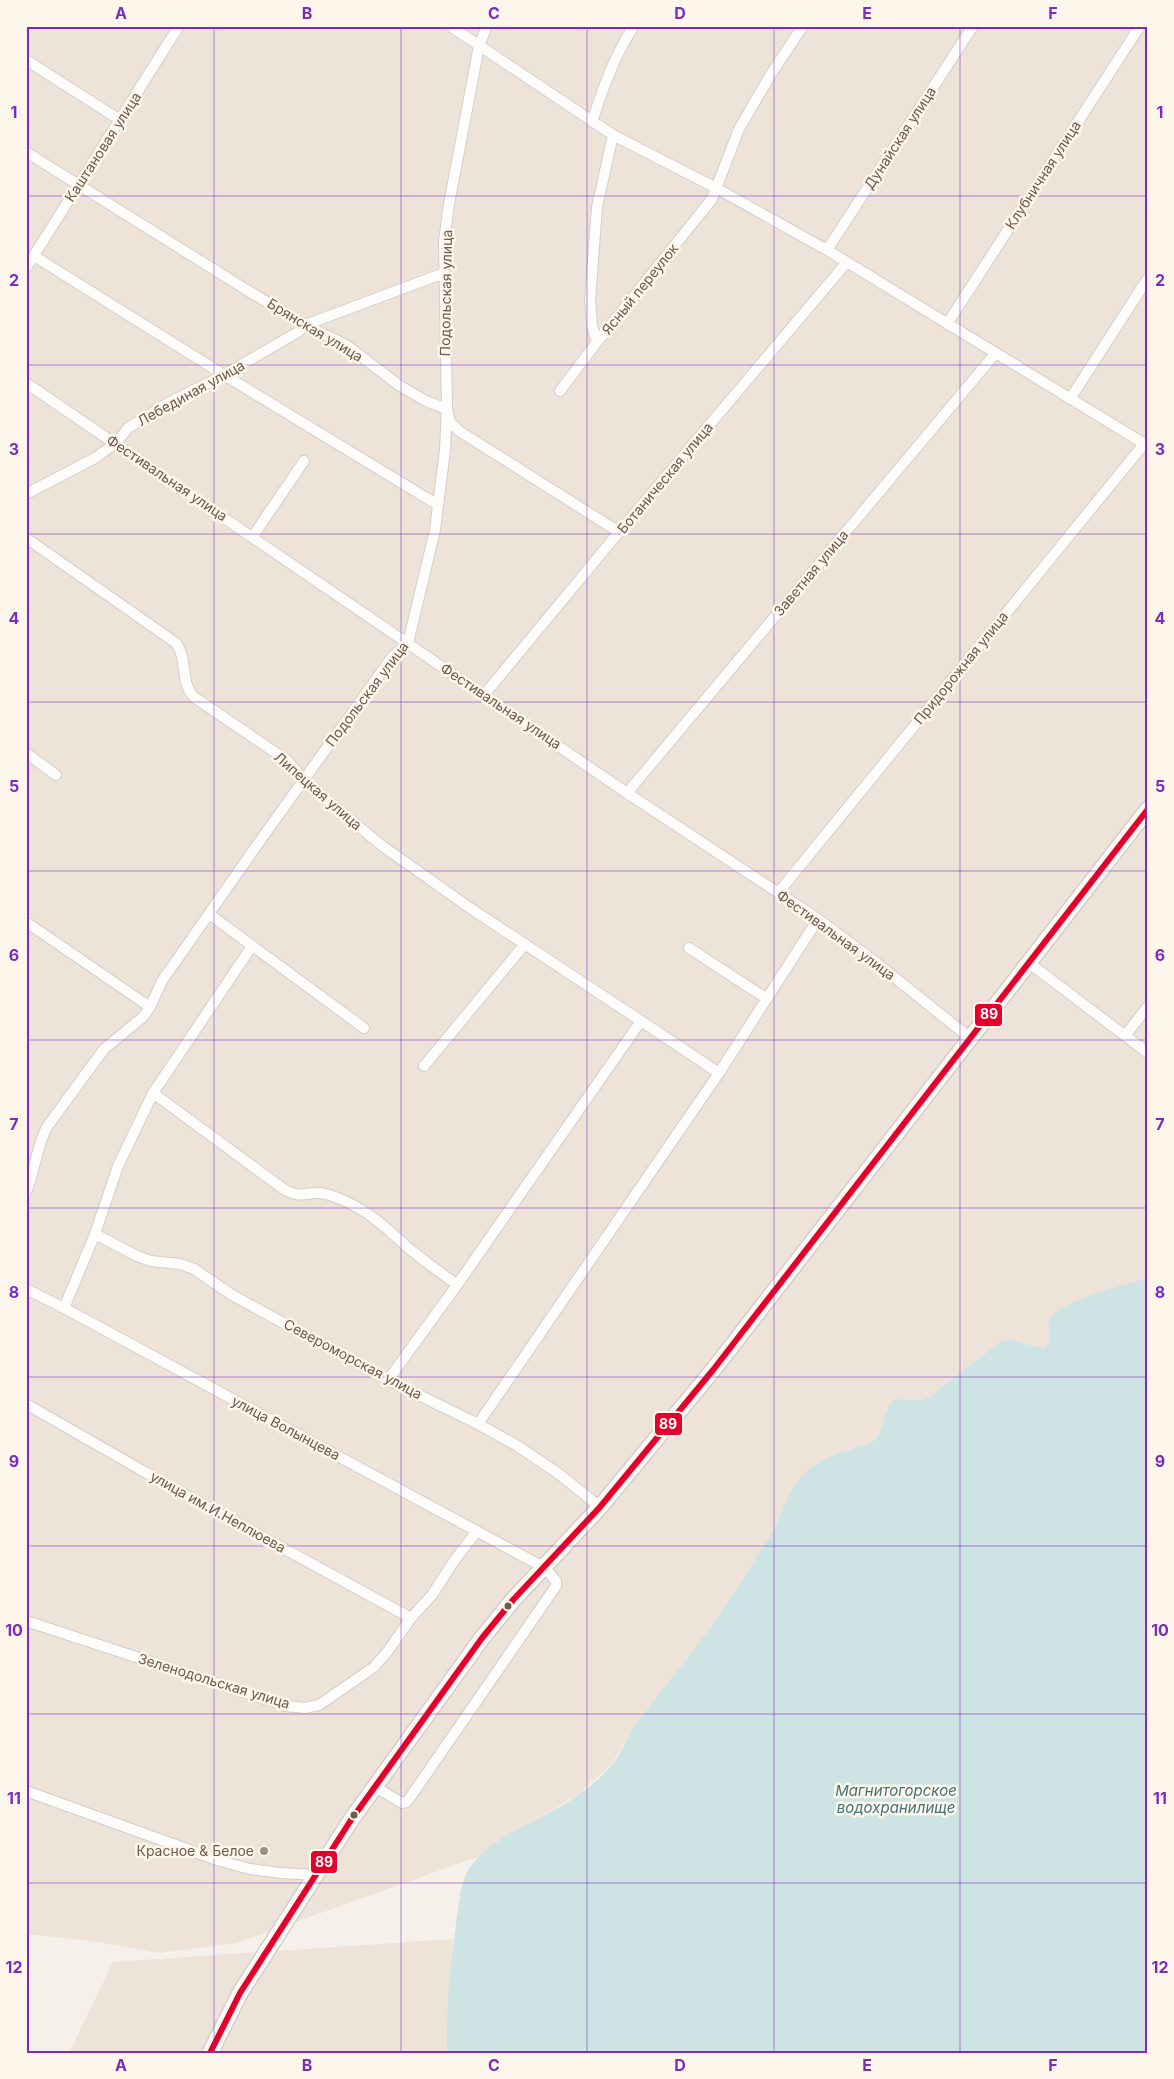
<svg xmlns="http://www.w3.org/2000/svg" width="1174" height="2079" font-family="Inter,sans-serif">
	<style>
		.residential { fill: #eee3d8 }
		.water { fill: #cde3e4 }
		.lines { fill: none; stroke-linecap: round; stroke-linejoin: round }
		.street-casing { stroke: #d4cec8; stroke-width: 12 }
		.secondary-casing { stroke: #d5cec8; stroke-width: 18 }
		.street { stroke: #fefdfc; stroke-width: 10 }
		.secondary { stroke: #fefdfc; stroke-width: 15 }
		.bus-1-casing { stroke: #fdf6eb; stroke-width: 10 }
		.bus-1 { stroke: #e4002b; stroke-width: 6 }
		.grid { fill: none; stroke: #7b2cbf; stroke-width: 1; stroke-opacity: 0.55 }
		.bus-dot { fill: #70594d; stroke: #fdf6eb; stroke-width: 2 }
		.poi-dot { fill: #9f8e84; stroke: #fdf6eb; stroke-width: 2 }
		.labels { text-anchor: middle; stroke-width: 5; stroke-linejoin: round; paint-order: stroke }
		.street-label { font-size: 14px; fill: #70594d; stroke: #fdf6eb }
		.poi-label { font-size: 14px; fill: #70594d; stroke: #fdf6eb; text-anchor: end }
		.water-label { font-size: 15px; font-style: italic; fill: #46737b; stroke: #fdf6eb }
		.line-badge { stroke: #fdf6eb; stroke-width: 2 }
		.badge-label { font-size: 14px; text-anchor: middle; font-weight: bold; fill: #fff }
		.neatline { fill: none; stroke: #7b2cbf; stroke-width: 2 }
		.grid-label { font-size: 16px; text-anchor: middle; font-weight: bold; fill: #7b2cbf }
	</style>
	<rect width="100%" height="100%" fill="#f5f1ea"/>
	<path class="residential" d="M 26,26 L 1148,26 L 1148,1278 L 1089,1297 L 1055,1313 L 1049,1326 L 1051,1335 L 1049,1341 L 1043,1348 L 1020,1342 L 1000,1342 L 928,1398 L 921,1400 L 895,1399 L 886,1411 L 880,1433 L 873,1440 L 864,1446 L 849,1449 L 832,1456 L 804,1474 L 783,1509 L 772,1533 L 708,1631 L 636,1724 L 611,1765 L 578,1794 L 547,1813 L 498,1840 L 480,1856 L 237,1943 L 160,1953 L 91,1941 L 26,1934 Z
		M 453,1939 L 447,2027 L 447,2053 L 69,2053 L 113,1962 Z"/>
	<path class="water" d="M 1148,1278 L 1148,2053 L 447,2053 C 446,2005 451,1957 458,1910 C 460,1897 461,1881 469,1869 C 487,1841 519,1829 547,1814 C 569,1802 595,1785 611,1766 C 622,1753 627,1736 637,1723 C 660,1692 684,1663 707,1632 C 728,1603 747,1571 767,1541 C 781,1520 786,1493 804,1474 C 815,1463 833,1454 848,1450 C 858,1446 867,1447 875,1439 C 886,1428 882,1409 895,1399 L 921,1400 L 928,1398 L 1000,1342 L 1011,1340 L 1043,1348 C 1056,1340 1044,1327 1051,1317 C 1062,1301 1128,1284 1148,1278 Z"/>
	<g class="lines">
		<defs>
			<path id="street" d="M 450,26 L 613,135 L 716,188 L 827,250 L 1148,446
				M 26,60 L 120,120
				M 592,122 C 603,88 614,56 634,26
				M 613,135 L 597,207 L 590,300 L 592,326 L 597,342 L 712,199 L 739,129 L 771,74 L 803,26
				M 26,152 L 242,287 L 305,325 L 346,345 L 400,386 L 426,401 L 447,409 L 450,422 L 459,431 L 619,532
				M 827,250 L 973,26
				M 34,256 L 224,375 L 438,505
				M 26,268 L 179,26
				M 947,324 L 1140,26
				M 26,383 L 627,793 L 818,919 L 874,961 L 970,1038
				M 560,391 L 597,342
				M 1070,399 L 1148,278
				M 26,494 L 95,458 L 116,443 L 128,428 L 168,403 L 224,375 L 298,332 L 305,325 L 444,273
				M 253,536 L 304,461
				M 26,538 L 176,643 C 188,659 180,683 194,697 L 289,762 L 303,780 L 381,845 L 470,908 L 641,1021
				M 484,695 L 619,532 L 847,262
				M 26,753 L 56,775
				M 627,793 L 995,354
				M 778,893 L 1144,444
				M 209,914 L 364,1028
				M 26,922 L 150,1007
				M 689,948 L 767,999
				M 1029,963 L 1148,1053
				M 1125,1036 L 1148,1006
				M 424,1066 L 525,944
				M 153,1093 L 285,1190 C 302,1198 302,1193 318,1193 C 328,1193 338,1198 347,1202 C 371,1213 387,1229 405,1245 C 422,1260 440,1272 457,1285
				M 26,1192 C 35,1171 36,1148 47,1127 L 104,1049 L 143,1017 L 150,1007 L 162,981 L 262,838 L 393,656 L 408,643 L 435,530 L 445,450 L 447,409 L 444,242 L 449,204 L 479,46 L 487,26
				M 95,1234 L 137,1256 L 151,1261 L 180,1264 L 194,1269 L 232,1295 L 388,1380 L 478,1424 L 516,1445 L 559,1474 L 600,1507
				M 26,1289 L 64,1308 L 545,1568 L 556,1581 L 556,1586 L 407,1802 L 402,1803 L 375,1787
				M 64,1308 L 95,1234 L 118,1166 L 153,1093 L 252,946
				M 388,1380 L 457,1285 L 641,1021 L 719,1073
				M 26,1404 L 171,1487 L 411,1618
				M 478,1424 L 719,1073 L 818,919
				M 26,1621 L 286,1706 L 305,1708 L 319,1705 L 374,1667 L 388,1651 L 411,1618 L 432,1595 L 454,1561 L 477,1531
				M 26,1791 L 217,1860 L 250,1869 L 280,1873 L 316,1875"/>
			<path id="secondary" d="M 210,2053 L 240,1993 L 351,1820 L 482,1638 L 513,1600 L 600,1507 L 713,1370 L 1148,809"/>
		</defs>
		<use href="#street" class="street-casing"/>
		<use href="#secondary" class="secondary-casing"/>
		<use href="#street" class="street"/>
		<use href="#secondary" class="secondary"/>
		<defs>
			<path id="bus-1" d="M 210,2053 L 240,1993 L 351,1820 L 482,1638 L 513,1600 L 600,1507 L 713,1370 L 1148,809"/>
		</defs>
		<use href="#bus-1" class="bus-1-casing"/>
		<use href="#bus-1" class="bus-1"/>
	</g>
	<path class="grid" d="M 214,26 L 214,2053M 401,26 L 401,2053M 587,26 L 587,2053M 774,26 L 774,2053M 960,26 L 960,2053M 26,196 L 1148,196M 26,365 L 1148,365M 26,534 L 1148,534M 26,702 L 1148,702M 26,871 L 1148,871M 26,1040 L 1148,1040M 26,1208 L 1148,1208M 26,1377 L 1148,1377M 26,1546 L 1148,1546M 26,1714 L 1148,1714M 26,1883 L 1148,1883"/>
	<g class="bus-dot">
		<circle cx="508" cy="1606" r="4.5"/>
		<circle cx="354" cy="1815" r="4.5"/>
	</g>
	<circle class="poi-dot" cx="264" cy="1851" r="5"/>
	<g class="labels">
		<g class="street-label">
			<text transform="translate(900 138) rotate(-57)" y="5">Дунайская улица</text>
			<text transform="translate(103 147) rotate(-57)" y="5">Каштановая улица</text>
			<text transform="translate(1043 175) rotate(-57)" y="5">Клубничная улица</text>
			<text transform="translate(640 289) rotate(-51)" y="5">Ясный переулок</text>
			<text transform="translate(446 293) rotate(-89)" y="5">Подольская улица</text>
			<text transform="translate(315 330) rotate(31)" y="5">Брянская улица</text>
			<text transform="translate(191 393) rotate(-29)" y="5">Лебединая улица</text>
			<text transform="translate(167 478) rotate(34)" y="5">Фестивальная улица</text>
			<text transform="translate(665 478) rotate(-50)" y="5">Ботаническая улица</text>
			<text transform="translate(811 573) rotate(-50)" y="5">Заветная улица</text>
			<text transform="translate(961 668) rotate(-51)" y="5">Придорожная улица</text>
			<text transform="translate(367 694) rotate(-53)" y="5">Подольская улица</text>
			<text transform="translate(501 706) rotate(34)" y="5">Фестивальная улица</text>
			<text transform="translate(318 791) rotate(41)" y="5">Липецкая улица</text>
			<text transform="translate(836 935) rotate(36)" y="5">Фестивальная улица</text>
			<text transform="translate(353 1359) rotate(28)" y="5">Североморская улица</text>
			<text transform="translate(286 1428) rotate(28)" y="5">улица Волынцева</text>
			<text transform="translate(218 1512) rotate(29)" y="5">улица им.И.Неплюева</text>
			<text transform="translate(214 1681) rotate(17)" y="5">Зеленодольская улица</text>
		</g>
		<g class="poi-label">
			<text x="254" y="1856">Красное &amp; Белое</text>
		</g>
		<g class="water-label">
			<text x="896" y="1796">Магнитогорское<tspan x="896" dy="17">водохранилище</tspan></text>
		</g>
	</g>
	<g class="line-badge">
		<rect x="974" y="1003" width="29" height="24" rx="5" fill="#e4002b"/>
		<rect x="654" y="1412" width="29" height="24" rx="5" fill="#e4002b"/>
		<rect x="310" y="1850" width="28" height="24" rx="5" fill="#e4002b"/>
	</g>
	<g class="badge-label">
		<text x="989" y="1019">89</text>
		<text x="668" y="1429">89</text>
		<text x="324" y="1867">89</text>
	</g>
	<rect width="1174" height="2079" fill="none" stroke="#fdf6eb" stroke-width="55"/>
	<rect x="28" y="28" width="1118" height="2024" class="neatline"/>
	<g class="grid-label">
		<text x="121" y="19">A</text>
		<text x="307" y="19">B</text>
		<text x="494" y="19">C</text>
		<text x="680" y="19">D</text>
		<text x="867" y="19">E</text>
		<text x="1053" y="19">F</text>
		<text x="14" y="118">1</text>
		<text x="1160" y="118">1</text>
		<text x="14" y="286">2</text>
		<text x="1160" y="286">2</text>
		<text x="14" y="455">3</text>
		<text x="1160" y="455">3</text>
		<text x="14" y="624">4</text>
		<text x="1160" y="624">4</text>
		<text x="14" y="792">5</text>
		<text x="1160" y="792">5</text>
		<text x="14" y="961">6</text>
		<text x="1160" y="961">6</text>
		<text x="14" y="1130">7</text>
		<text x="1160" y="1130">7</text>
		<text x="14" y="1298">8</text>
		<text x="1160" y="1298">8</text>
		<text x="14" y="1467">9</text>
		<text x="1160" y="1467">9</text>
		<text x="14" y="1636">10</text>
		<text x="1160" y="1636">10</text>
		<text x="14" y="1804">11</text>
		<text x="1160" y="1804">11</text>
		<text x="14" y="1973">12</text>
		<text x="1160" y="1973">12</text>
		<text x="121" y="2071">A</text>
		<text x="307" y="2071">B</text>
		<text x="494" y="2071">C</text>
		<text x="680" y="2071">D</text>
		<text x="867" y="2071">E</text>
		<text x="1053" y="2071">F</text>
	</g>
</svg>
